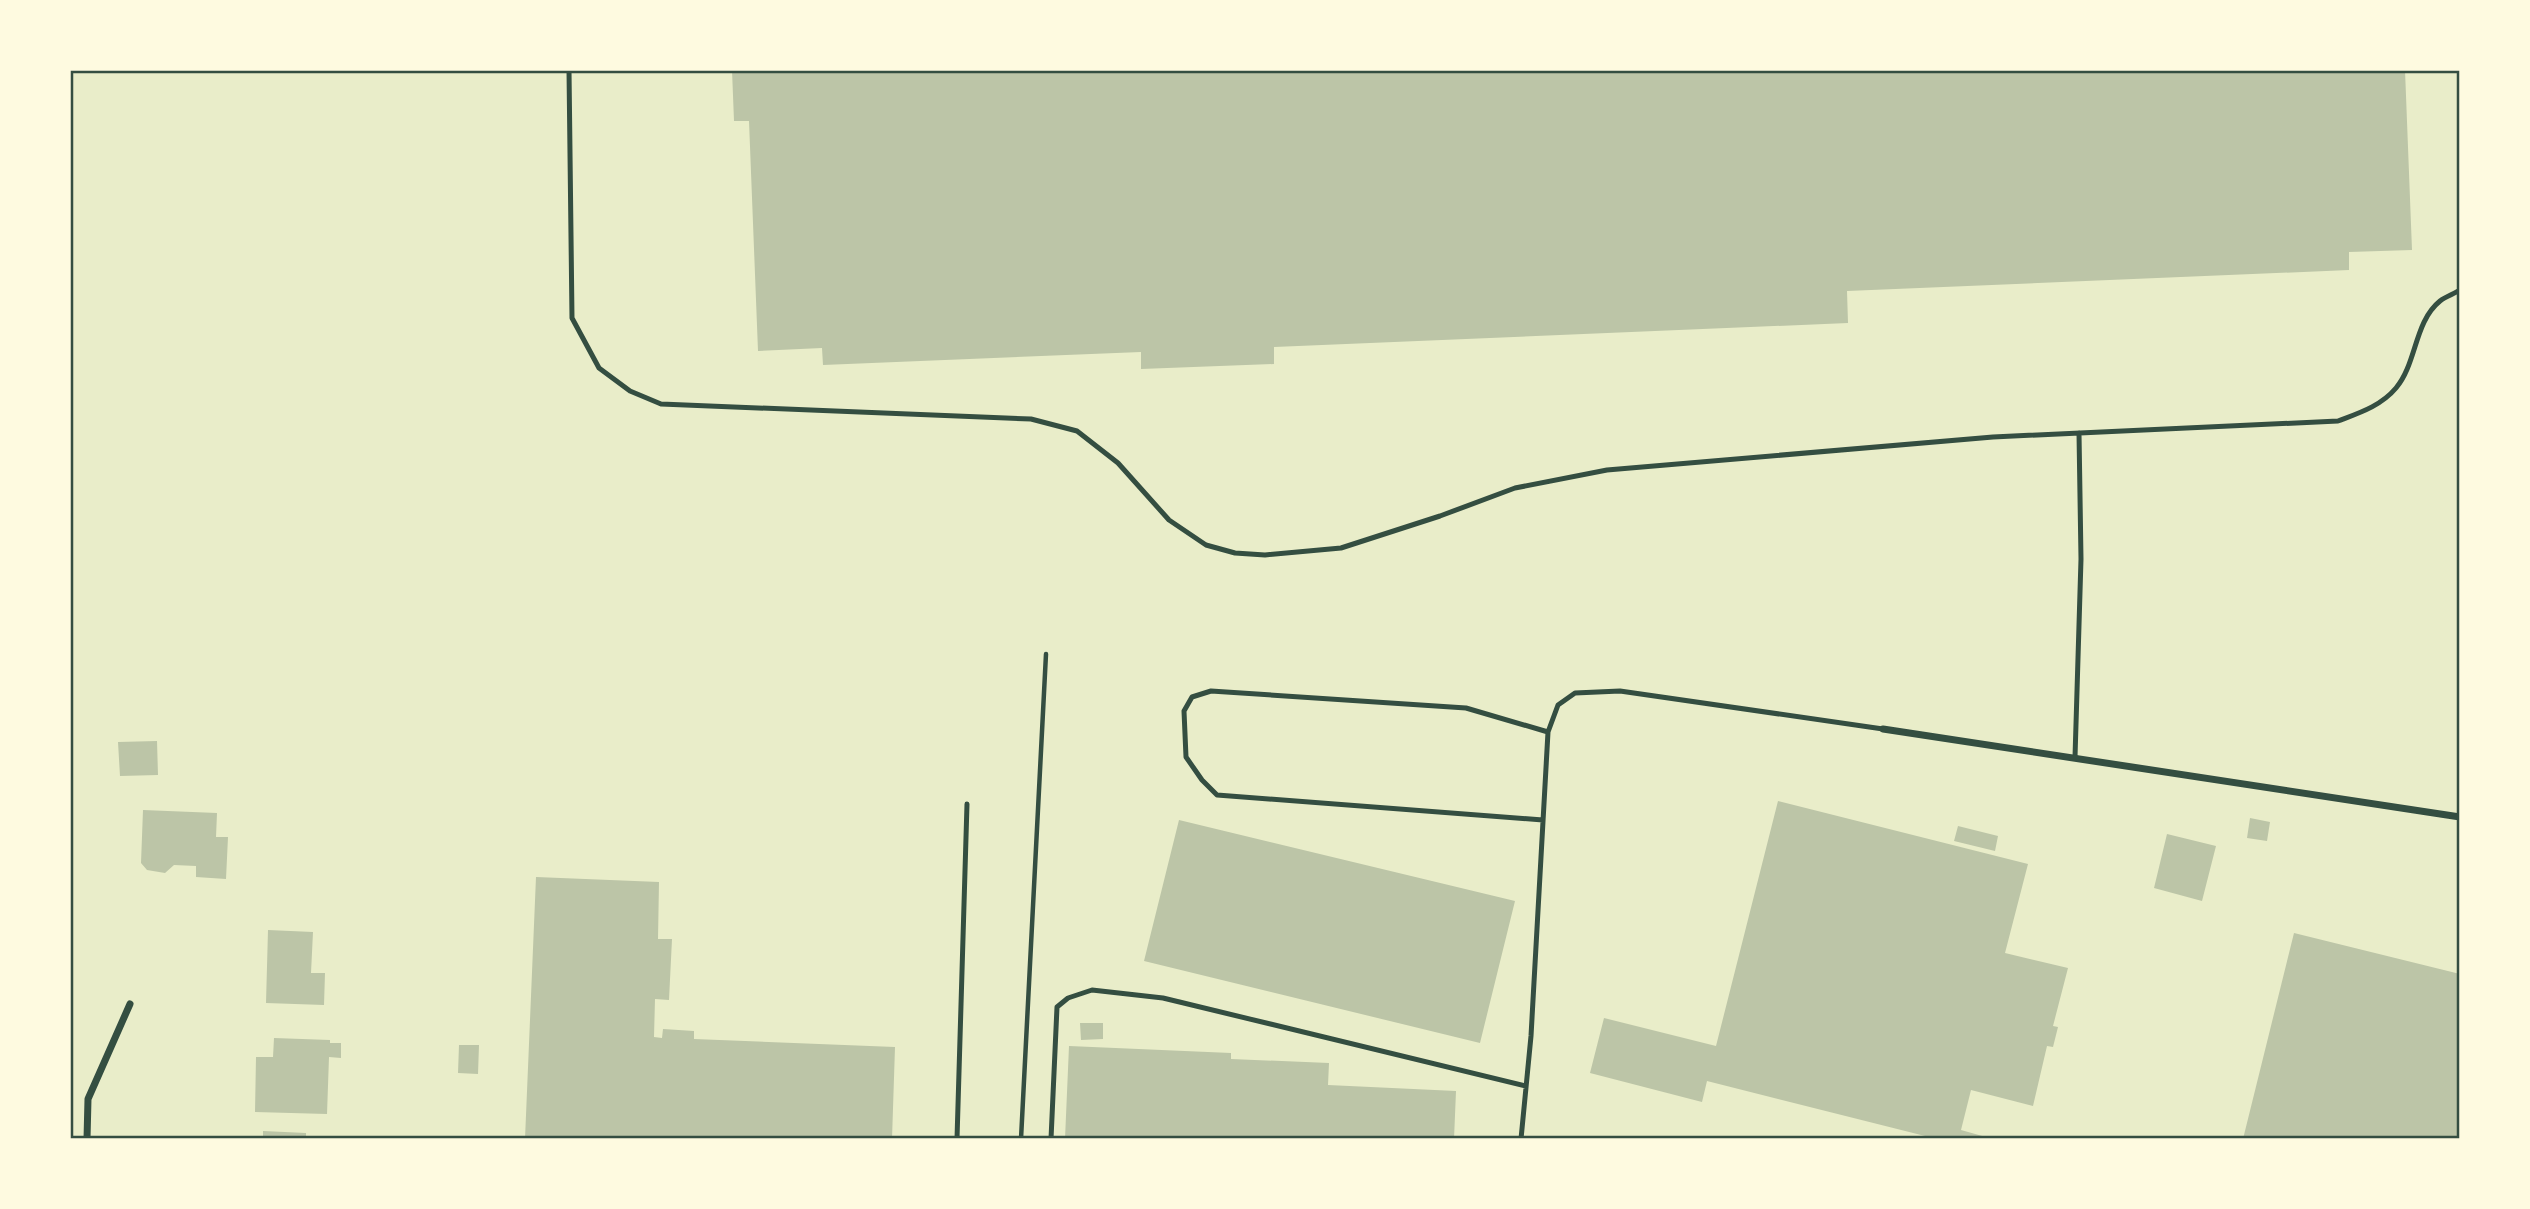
<svg xmlns="http://www.w3.org/2000/svg" width="2530" height="1209" font-family="Overpass,sans-serif">
	<style>
		.building { fill: #bcc5a7 }
		.lines { fill: none; stroke-linecap: round; stroke-linejoin: round }
		.path { stroke: #344e41; stroke-width: 4.5 }
		.service { stroke: #344e41; stroke-width: 5 }
		.minor { stroke: #344e41; stroke-width: 7 }
		.neatline { fill: none; stroke: #344e41; stroke-width: 2.5 }
	</style>
	<rect width="100%" height="100%" fill="#e9edc9"/>
	<path class="building" d="M 732,70 L 2405,70 L 2412,250 L 2349,252 L 2349,270 L 1847,291 L 1848,323 L 1274,347 L 1274,364 L 1141,369 L 1141,352 L 823,365 L 822,348 L 758,351 L 749,121 L 734,121 Z
		M 157,741 L 158,775 L 120,776 L 118,742 Z
		M 1778,801 L 2028,864 L 2005,953 L 2068,968 L 2053,1026 L 2058,1027 L 2053,1047 L 2047,1046 L 2033,1106 L 1971,1090 L 1961,1130 L 1993,1139 L 1937,1139 L 1707,1081 L 1702,1102 L 1590,1073 L 1604,1018 L 1716,1046 Z
		M 143,810 L 217,813 L 216,837 L 228,837 L 226,879 L 196,877 L 196,866 L 174,865 L 165,873 L 147,870 L 141,863 Z
		M 2250,818 L 2270,822 L 2267,841 L 2247,838 Z
		M 1179,820 L 1515,901 L 1480,1043 L 1144,961 Z
		M 1958,826 L 1998,836 L 1995,851 L 1954,841 Z
		M 2167,834 L 2216,846 L 2202,901 L 2154,888 Z
		M 536,877 L 659,882 L 658,939 L 672,939 L 669,1000 L 655,999 L 654,1037 L 662,1038 L 663,1029 L 694,1031 L 694,1039 L 895,1047 L 892,1139 L 525,1139 Z
		M 268,930 L 313,932 L 311,973 L 325,973 L 324,1005 L 266,1003 Z
		M 2294,933 L 2460,974 L 2460,1139 L 2243,1139 Z
		M 1080,1023 L 1103,1023 L 1103,1039 L 1081,1040 Z
		M 274,1038 L 330,1040 L 330,1043 L 341,1043 L 341,1058 L 329,1057 L 327,1114 L 255,1112 L 256,1057 L 273,1057 Z
		M 459,1045 L 479,1045 L 478,1074 L 458,1073 Z
		M 1069,1046 L 1231,1053 L 1231,1059 L 1329,1063 L 1328,1085 L 1456,1091 L 1454,1139 L 1065,1139 Z
		M 263,1131 L 306,1133 L 306,1139 L 263,1139 Z"/>
	<g class="lines">
		<path class="path" d="M 1021,1139 L 1046,654"/>
		<path class="service" d="M 569,70 L 572,318 L 599,368 L 630,391 L 661,404 L 1031,419 L 1077,431 L 1118,463 L 1169,520 L 1206,545 L 1235,553 L 1265,555 L 1341,548 L 1440,516 L 1515,488 L 1607,470 L 1993,437 L 2338,421 C 2359,413 2381,406 2396,388 C 2417,363 2414,322 2440,301 C 2446,296 2454,294 2460,290
			M 2075,757 L 2081,559 L 2079,433
			M 1543,820 L 1217,795 L 1202,780 L 1186,757 L 1184,711 L 1192,697 L 1211,691 L 1466,708 L 1548,732
			M 957,1139 L 967,804
			M 1051,1139 L 1057,1007 L 1068,998 L 1092,990 L 1163,998 L 1526,1086
			M 1521,1139 L 1531,1036 L 1548,732 L 1558,705 L 1575,693 L 1620,691 L 1883,729"/>
		<path class="minor" d="M 1883,729 L 2460,817
			M 87,1139 L 88,1099 L 130,1004"/>
	</g>
	<rect width="2530" height="1209" fill="none" stroke="#fefae0" stroke-width="144"/>
	<rect x="72" y="72" width="2386" height="1065" class="neatline"/>
</svg>
